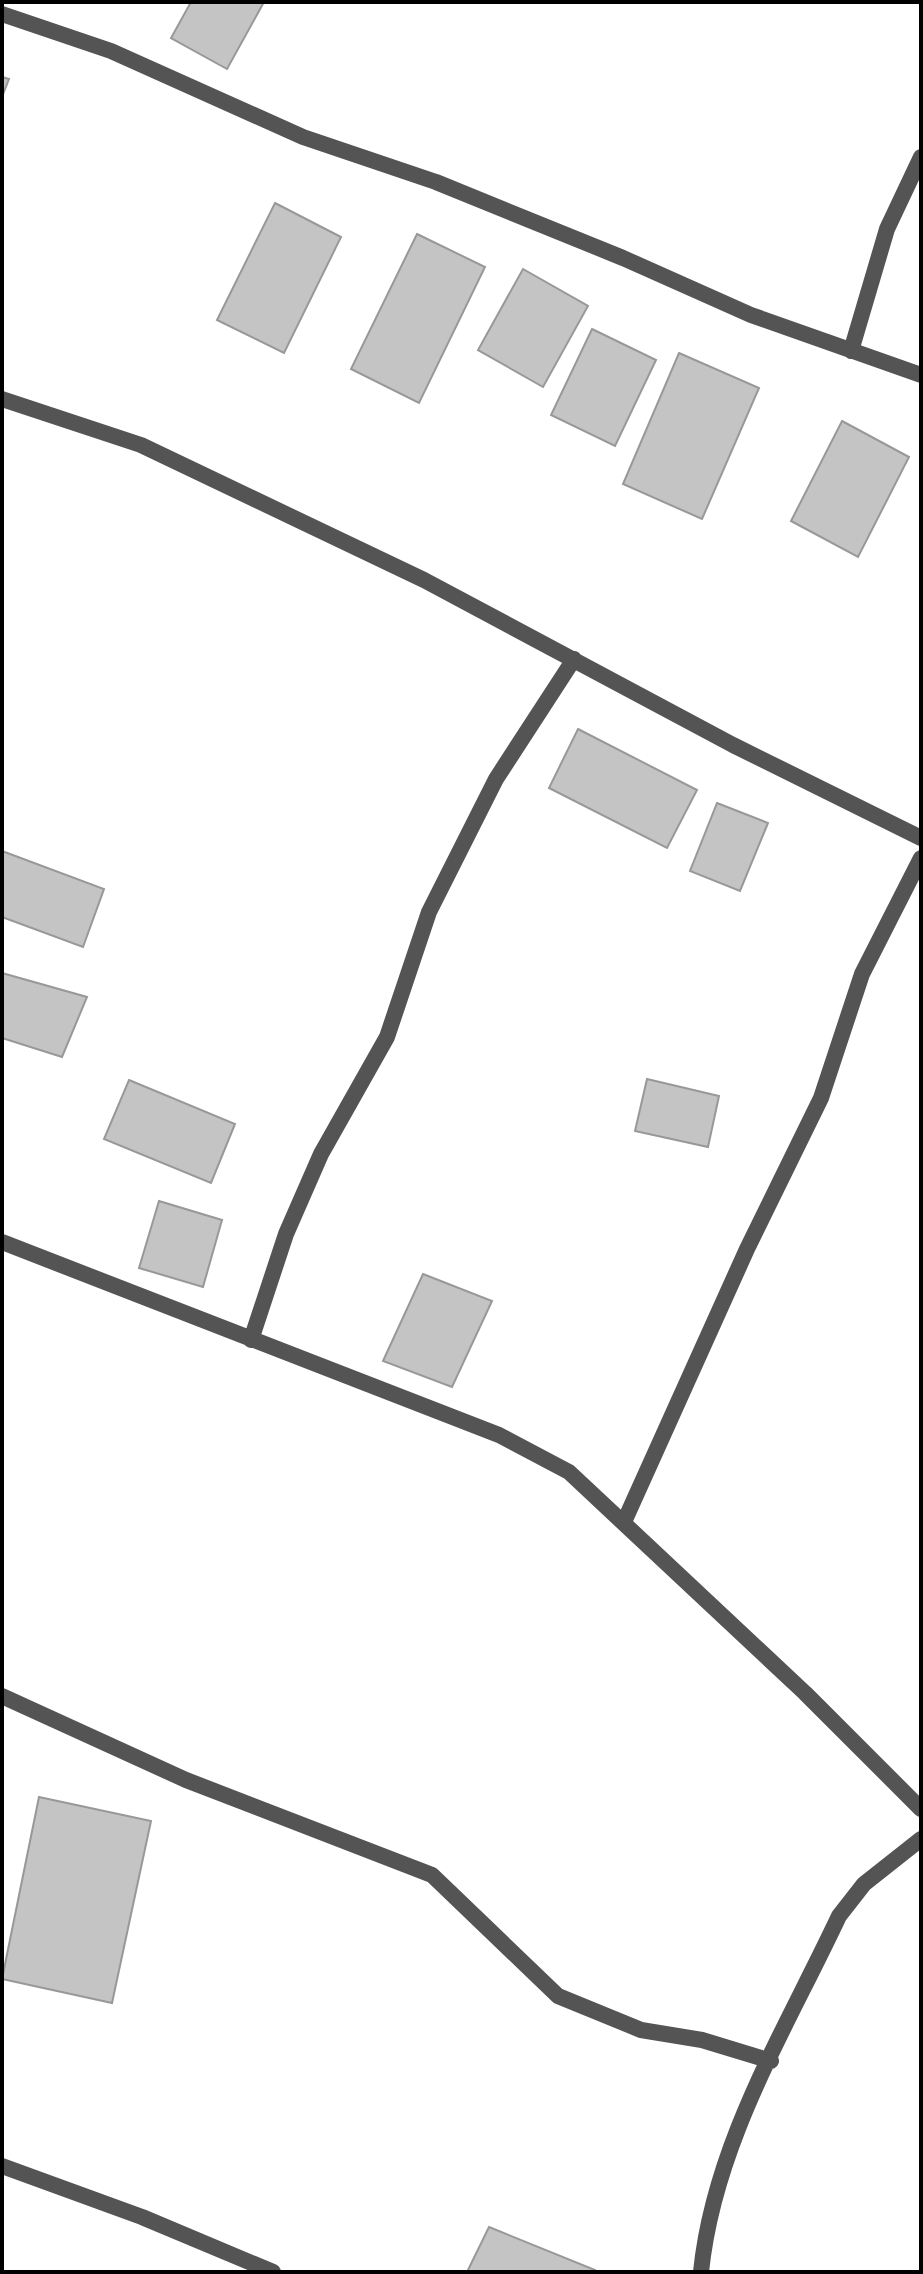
<svg xmlns="http://www.w3.org/2000/svg" width="923" height="2274" font-family="Barlow,sans-serif">
	<style>
		.building { fill: #c4c4c4; stroke: #989898; stroke-width: 2 }
		.lines { fill: none; stroke-linecap: round; stroke-linejoin: round }
		.minor { stroke: #545454; stroke-width: 16 }
	</style>
	<rect width="100%" height="100%" fill="#fff"/>
	<path class="building" d="M 191,2 L 264,2 L 227,69 L 171,38 Z
		M 2,77 L 9,79 L 2,97 Z
		M 275,203 L 341,237 L 284,353 L 217,320 Z
		M 417,234 L 485,267 L 419,403 L 351,369 Z
		M 523,269 L 588,306 L 543,387 L 478,350 Z
		M 592,329 L 656,360 L 615,446 L 551,415 Z
		M 679,353 L 759,388 L 702,519 L 623,484 Z
		M 842,421 L 909,457 L 858,557 L 791,521 Z
		M 578,729 L 697,790 L 667,848 L 549,788 Z
		M 717,803 L 768,823 L 740,891 L 690,871 Z
		M 2,851 L 104,889 L 83,947 L 2,917 Z
		M 2,973 L 87,997 L 62,1057 L 2,1038 Z
		M 647,1079 L 719,1096 L 708,1147 L 635,1131 Z
		M 129,1080 L 235,1124 L 211,1183 L 104,1139 Z
		M 159,1201 L 222,1220 L 203,1287 L 139,1268 Z
		M 423,1274 L 492,1301 L 452,1387 L 383,1361 Z
		M 39,1797 L 151,1821 L 112,2003 L 2,1979 Z
		M 489,2227 L 595,2270 L 594,2272 L 467,2272 Z"/>
	<g class="lines">
		<path class="minor" d="M 2,14 L 111,51 L 303,137 L 436,182 L 623,258 L 751,315 L 921,375
			M 851,351 L 887,229 L 921,157
			M 2,399 L 141,445 L 424,580 L 733,745 L 921,838
			M 2,1242 L 499,1435 L 569,1472 L 805,1693 L 921,1809
			M 251,1340 L 286,1234 L 321,1154 L 387,1037 L 429,912 L 496,779 L 574,659
			M 624,1522 L 747,1249 L 821,1098 L 862,974 L 921,858
			M 2,1696 L 186,1780 L 432,1875 L 558,1996 L 641,2030 L 702,2040 L 771,2061
			M 2,2166 L 142,2217 L 273,2272
			M 701,2272 C 714,2144 785,2031 839,1916 L 864,1884 L 921,1839"/>
	</g>
	<rect width="923" height="2274" fill="none" stroke="#000000" stroke-width="8"/>
</svg>
